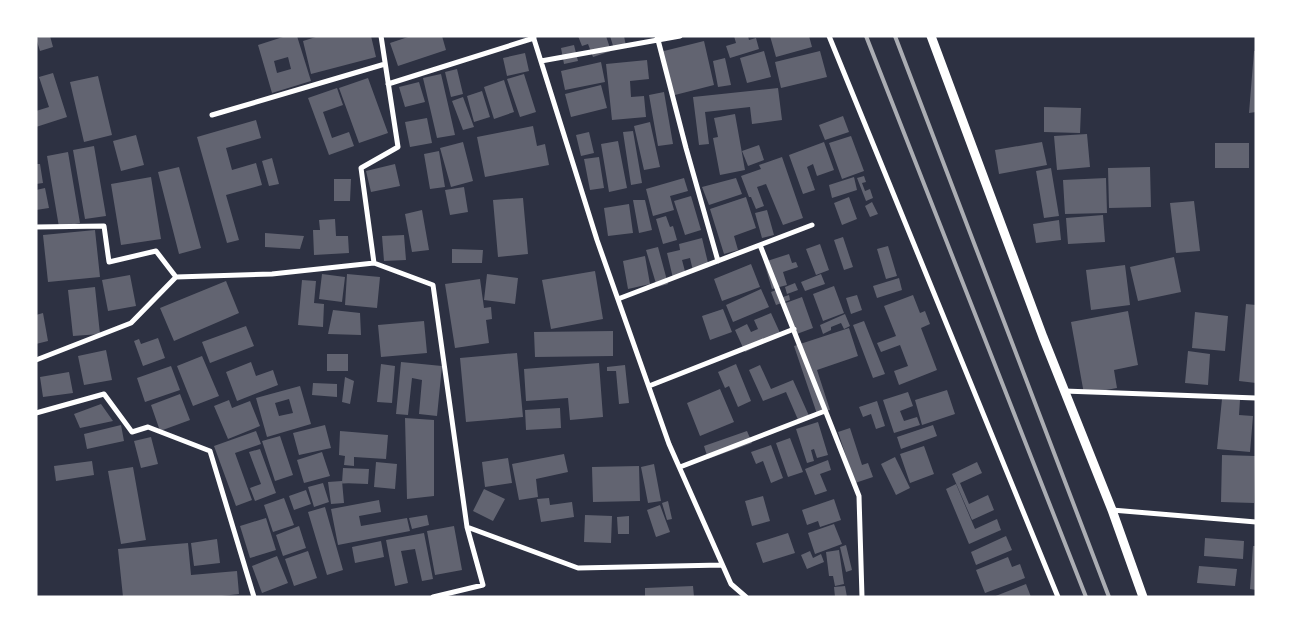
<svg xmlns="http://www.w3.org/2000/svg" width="1292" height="633" font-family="Roboto,sans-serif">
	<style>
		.building { fill: #626471; fill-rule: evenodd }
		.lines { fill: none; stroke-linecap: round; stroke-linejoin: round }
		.minor { stroke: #fff; stroke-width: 5 }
		.tertiary { stroke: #fff; stroke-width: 9 }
		.rail { stroke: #abadb3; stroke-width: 4 }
	</style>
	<rect width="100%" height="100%" fill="#2d3142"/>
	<path class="building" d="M 43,36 L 50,36 L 53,47 L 40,51 L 36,38 Z
		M 286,36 L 297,36 L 311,81 L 272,93 L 258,45 ZM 288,57 L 291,69 L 277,73 L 274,61 Z
		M 319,36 L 371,36 L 376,57 L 311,74 L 303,41 Z
		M 411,36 L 442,36 L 446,50 L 398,66 L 390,43 Z
		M 578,36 L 606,36 L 611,51 L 593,57 L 588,44 L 582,46 Z
		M 610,36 L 624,36 L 626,46 L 614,49 Z
		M 734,36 L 748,36 L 749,40 L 756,38 L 759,49 L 730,58 L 726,46 L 736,43 Z
		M 770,36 L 809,36 L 812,47 L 776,57 Z
		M 704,41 L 714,85 L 671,96 L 660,52 Z
		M 574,45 L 578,61 L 564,64 L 561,48 Z
		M 764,51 L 771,77 L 747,83 L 740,58 Z
		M 820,51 L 827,77 L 781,88 L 775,62 Z
		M 1254,51 L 1256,51 L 1256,112 L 1249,113 Z
		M 525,53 L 529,71 L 507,76 L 503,58 Z
		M 725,58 L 731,85 L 718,87 L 713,61 Z
		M 647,60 L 649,79 L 630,81 L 631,97 L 644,96 L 646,117 L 612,120 L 606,64 Z
		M 601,62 L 605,82 L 565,90 L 561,71 Z
		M 457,69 L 463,94 L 451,97 L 445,72 Z
		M 53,73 L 67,117 L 36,127 L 36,111 L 49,107 L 39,77 Z
		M 441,74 L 455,135 L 437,138 L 423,78 Z
		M 524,74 L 536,112 L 520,117 L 507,79 Z
		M 98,76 L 112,135 L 84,142 L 70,82 Z
		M 368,78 L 388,133 L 359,143 L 339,88 Z
		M 504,80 L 514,112 L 494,119 L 484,87 Z
		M 419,82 L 425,102 L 405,107 L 399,87 Z
		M 601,85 L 607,108 L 571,117 L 565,94 Z
		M 337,88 L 343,105 L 323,112 L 332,138 L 349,132 L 354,146 L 329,155 L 308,98 Z
		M 778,88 L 782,120 L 752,124 L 750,107 L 705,112 L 709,144 L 699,145 L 693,97 Z
		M 482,91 L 490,117 L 474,122 L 467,96 Z
		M 664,92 L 673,144 L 658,146 L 649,95 Z
		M 463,97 L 474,127 L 463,130 L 452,101 Z
		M 1044,107 L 1081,108 L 1080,133 L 1044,132 Z
		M 735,114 L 745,170 L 720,175 L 713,138 L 718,137 L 714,118 Z
		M 843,116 L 849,132 L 825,140 L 819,125 Z
		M 427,118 L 432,143 L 410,147 L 405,122 Z
		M 256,120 L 261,138 L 226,148 L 232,170 L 256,163 L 262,185 L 226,195 L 239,240 L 227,243 L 197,137 Z
		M 650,122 L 660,167 L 644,170 L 634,126 Z
		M 533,126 L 537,146 L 545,144 L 549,165 L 485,177 L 477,137 Z
		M 633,131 L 642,183 L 631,185 L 623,132 Z
		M 589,132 L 594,153 L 581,156 L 576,135 Z
		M 1087,134 L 1090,167 L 1057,170 L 1054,136 Z
		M 136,135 L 144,165 L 121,171 L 113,141 Z
		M 851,136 L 864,171 L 842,179 L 829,143 Z
		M 618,141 L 627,188 L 609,192 L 601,144 Z
		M 463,142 L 473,181 L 451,187 L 440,148 Z
		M 824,142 L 834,170 L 817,176 L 813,164 L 807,167 L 815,190 L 803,194 L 789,155 Z
		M 1042,142 L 1047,165 L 999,174 L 995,150 Z
		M 1215,143 L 1249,143 L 1249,168 L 1215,168 Z
		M 759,145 L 764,160 L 748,166 L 742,151 Z
		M 94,146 L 106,216 L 85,219 L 73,150 Z
		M 439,151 L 445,187 L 430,189 L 424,154 Z
		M 68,152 L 80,223 L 59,227 L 47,156 Z
		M 599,157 L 604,188 L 590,190 L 584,159 Z
		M 782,157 L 803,218 L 783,225 L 766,184 L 757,187 L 764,206 L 756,209 L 751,197 L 749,197 L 741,176 L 761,169 L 759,165 Z
		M 272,158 L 279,184 L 269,186 L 262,161 Z
		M 36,164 L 40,164 L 43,183 L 36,184 Z
		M 395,164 L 400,186 L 371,192 L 366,171 Z
		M 179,167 L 201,248 L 179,254 L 158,172 Z
		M 1150,167 L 1151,207 L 1109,208 L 1108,168 Z
		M 1051,168 L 1059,216 L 1044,218 L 1036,171 Z
		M 864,176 L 866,182 L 862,183 L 865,191 L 870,189 L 873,198 L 866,201 L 857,178 Z
		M 151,177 L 161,239 L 121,245 L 111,184 Z
		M 854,177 L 857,190 L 832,198 L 829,185 Z
		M 684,178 L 688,191 L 670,196 L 674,210 L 653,216 L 646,189 Z
		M 736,178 L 742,194 L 709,205 L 702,187 Z
		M 1106,178 L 1107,213 L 1065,214 L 1063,180 Z
		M 334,179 L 351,179 L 350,201 L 334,201 Z
		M 464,187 L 468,212 L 450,215 L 445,190 Z
		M 45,188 L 49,208 L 36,210 L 36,190 Z
		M 691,196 L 701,230 L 685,235 L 674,201 Z
		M 746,197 L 756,228 L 734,236 L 738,250 L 724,254 L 710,209 Z
		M 849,197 L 857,219 L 842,225 L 834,203 Z
		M 523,198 L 528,254 L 498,257 L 493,200 Z
		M 633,200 L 645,200 L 652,230 L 639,233 Z
		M 1194,201 L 1200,251 L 1176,253 L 1170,203 Z
		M 872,202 L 878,214 L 870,217 L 865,206 Z
		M 629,204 L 633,233 L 608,236 L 604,208 Z
		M 422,210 L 429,250 L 412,252 L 405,214 Z
		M 767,210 L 774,235 L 762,238 L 755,213 Z
		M 1103,215 L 1105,242 L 1068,244 L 1066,218 Z
		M 666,216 L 670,227 L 673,226 L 677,240 L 663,244 L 656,219 Z
		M 335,219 L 336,236 L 348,236 L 349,253 L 314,255 L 313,230 L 320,230 L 319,220 Z
		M 1059,220 L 1061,240 L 1036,243 L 1033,224 Z
		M 95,230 L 100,277 L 48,282 L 43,235 Z
		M 265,233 L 304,236 L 300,249 L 265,247 Z
		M 404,235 L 406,260 L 384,261 L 382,236 Z
		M 843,237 L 853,267 L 844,270 L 834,240 Z
		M 702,238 L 709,267 L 693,271 L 690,258 L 682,260 L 686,275 L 673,278 L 667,253 L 680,250 L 679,244 Z
		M 820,244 L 829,270 L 816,275 L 806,249 Z
		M 888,246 L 897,276 L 886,279 L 877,249 Z
		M 658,247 L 668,284 L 657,287 L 646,250 Z
		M 452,249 L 483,250 L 482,263 L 452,263 Z
		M 789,254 L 792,263 L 796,262 L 798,267 L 783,272 L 787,285 L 772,289 L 764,262 Z
		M 645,256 L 650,284 L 628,289 L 623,261 Z
		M 1174,257 L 1181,292 L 1138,301 L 1130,267 Z
		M 751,264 L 760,287 L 722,301 L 714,279 Z
		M 1125,265 L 1130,305 L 1091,310 L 1086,270 Z
		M 595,271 L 603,319 L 551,329 L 542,280 Z
		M 322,274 L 345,277 L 342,302 L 319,299 Z
		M 347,274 L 380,277 L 377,308 L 345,305 Z
		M 487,274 L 518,278 L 515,304 L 484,300 Z
		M 821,274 L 825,284 L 805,291 L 801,282 Z
		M 130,275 L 136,306 L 108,311 L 102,280 Z
		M 899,278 L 902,290 L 877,298 L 873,286 Z
		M 480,279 L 484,308 L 491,307 L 492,319 L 486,320 L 489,343 L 455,348 L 445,284 Z
		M 302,280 L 316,281 L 314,303 L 324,304 L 323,327 L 298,325 Z
		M 226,281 L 239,313 L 174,341 L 160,308 Z
		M 795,283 L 798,290 L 787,294 L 785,287 Z
		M 834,286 L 844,313 L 823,321 L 813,294 Z
		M 95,287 L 100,334 L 73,336 L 68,290 Z
		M 761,289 L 769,307 L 733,322 L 726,305 Z
		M 776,290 L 780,298 L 789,295 L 790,300 L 776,305 L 771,292 Z
		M 857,295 L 862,310 L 851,314 L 846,298 Z
		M 913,295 L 920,313 L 925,311 L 930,324 L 921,328 L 937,370 L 899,385 L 894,371 L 908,366 L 900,345 L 881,352 L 877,343 L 896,336 L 884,306 Z
		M 802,297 L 813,328 L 794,335 L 783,304 Z
		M 1246,304 L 1256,305 L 1256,383 L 1239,381 Z
		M 723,309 L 732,332 L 710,340 L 702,316 Z
		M 333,310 L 360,313 L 361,335 L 328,334 Z
		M 1128,311 L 1138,365 L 1114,370 L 1117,388 L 1084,394 L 1071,322 Z
		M 1195,312 L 1228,316 L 1225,351 L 1192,348 Z
		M 43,313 L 48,341 L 36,344 L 36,315 Z
		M 771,313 L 781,335 L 745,352 L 735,330 L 747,324 L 751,332 L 758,329 L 754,320 Z
		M 845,314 L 850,326 L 844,329 L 841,323 L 831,327 L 831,330 L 823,334 L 820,325 Z
		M 424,321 L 427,353 L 381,357 L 378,325 Z
		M 864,321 L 885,374 L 873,378 L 853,325 Z
		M 246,326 L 254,346 L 210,363 L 202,342 Z
		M 849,328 L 858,356 L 817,370 L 830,410 L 817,414 L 794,346 Z
		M 613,331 L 613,356 L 535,357 L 534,332 Z
		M 158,338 L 165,358 L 143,366 L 134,341 L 139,339 L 141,344 Z
		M 106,350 L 112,380 L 84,385 L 78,356 Z
		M 1188,351 L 1210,354 L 1208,385 L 1185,383 Z
		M 517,353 L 523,417 L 466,422 L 460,358 Z
		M 327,354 L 348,354 L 348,371 L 327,371 Z
		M 202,356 L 219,396 L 193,406 L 177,366 Z
		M 251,362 L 256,376 L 273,370 L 278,385 L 237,401 L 226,372 Z
		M 401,362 L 442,366 L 437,416 L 419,414 L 422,380 L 412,378 L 408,415 L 396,414 Z
		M 599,363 L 603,417 L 570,420 L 568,398 L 526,401 L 524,369 Z
		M 381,364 L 395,366 L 392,403 L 377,402 Z
		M 736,364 L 751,401 L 738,407 L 729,386 L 725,388 L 718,372 Z
		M 625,365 L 629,403 L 619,404 L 616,371 L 607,371 L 607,367 Z
		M 760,365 L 771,389 L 793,380 L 810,418 L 799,422 L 786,392 L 763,401 L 749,370 Z
		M 171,366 L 180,390 L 145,402 L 137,378 Z
		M 69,372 L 73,393 L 43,397 L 40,377 Z
		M 345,377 L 354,381 L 350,404 L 342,402 Z
		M 313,383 L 337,384 L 337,397 L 312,395 Z
		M 300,386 L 311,424 L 267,437 L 256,398 ZM 289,399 L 293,413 L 279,416 L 275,403 Z
		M 720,389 L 734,422 L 700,436 L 687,403 Z
		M 947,390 L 955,414 L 922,425 L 915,400 Z
		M 908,392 L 913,406 L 900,411 L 904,421 L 917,417 L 920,425 L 894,433 L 883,400 Z
		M 180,394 L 190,420 L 160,431 L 151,405 Z
		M 1222,399 L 1240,400 L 1239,415 L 1253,416 L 1250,452 L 1217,449 Z
		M 229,400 L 232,408 L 250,401 L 260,426 L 228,439 L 214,406 Z
		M 877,401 L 885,426 L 876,429 L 871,414 L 863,417 L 859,407 Z
		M 101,404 L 113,421 L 80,428 L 74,414 Z
		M 560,408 L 561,428 L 526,430 L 525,410 Z
		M 405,418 L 434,420 L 434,496 L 407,499 Z
		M 818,422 L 828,455 L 817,458 L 814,449 L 811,450 L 814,461 L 807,463 L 796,429 Z
		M 121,425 L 124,441 L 87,449 L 84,434 Z
		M 325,425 L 331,448 L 299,455 L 293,433 Z
		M 933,425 L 937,436 L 901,449 L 897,437 Z
		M 850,428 L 862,465 L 868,463 L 873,477 L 855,483 L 838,432 Z
		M 256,431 L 261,444 L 235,453 L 252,500 L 236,506 L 214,446 Z
		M 340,431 L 388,435 L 386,459 L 354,457 L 354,466 L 344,465 L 345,456 L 339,455 Z
		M 747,431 L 752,443 L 708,459 L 704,446 Z
		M 280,436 L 293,475 L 275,481 L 262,441 Z
		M 151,437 L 158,464 L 141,468 L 134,441 Z
		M 790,438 L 803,472 L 788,477 L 776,443 Z
		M 771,445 L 783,478 L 771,483 L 763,461 L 756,464 L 751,452 Z
		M 924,446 L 934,474 L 910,483 L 900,454 Z
		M 260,449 L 276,493 L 255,501 L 250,488 L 261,484 L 249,452 Z
		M 322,452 L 330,476 L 304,483 L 297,460 Z
		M 564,454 L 568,472 L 536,479 L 538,497 L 519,500 L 512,464 Z
		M 1222,455 L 1255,456 L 1254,503 L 1221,502 Z
		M 895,457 L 910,488 L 896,495 L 881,464 Z
		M 508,458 L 512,483 L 485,487 L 482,462 Z
		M 828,460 L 831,470 L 820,474 L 827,491 L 815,495 L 805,469 Z
		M 92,461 L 94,475 L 56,481 L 54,466 Z
		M 376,462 L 397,464 L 395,489 L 374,487 Z
		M 977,462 L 982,473 L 960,483 L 969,504 L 988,495 L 994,510 L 972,520 L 952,474 Z
		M 654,464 L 661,501 L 648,503 L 641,467 Z
		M 639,466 L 640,501 L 593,502 L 592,467 Z
		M 133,467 L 146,540 L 121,544 L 108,471 Z
		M 343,468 L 369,469 L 368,484 L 342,483 Z
		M 342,481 L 344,503 L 331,504 L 328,482 Z
		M 323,483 L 329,502 L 314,507 L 308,487 Z
		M 956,484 L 975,529 L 997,519 L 1001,530 L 969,544 L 946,489 Z
		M 484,489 L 505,499 L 493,521 L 473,511 Z
		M 306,490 L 311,504 L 294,510 L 289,496 Z
		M 763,496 L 770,521 L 752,526 L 745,501 Z
		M 284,498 L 294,525 L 273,532 L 264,505 Z
		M 549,498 L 550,505 L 572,502 L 574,517 L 541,522 L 537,499 Z
		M 834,499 L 841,520 L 820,527 L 818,521 L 807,525 L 802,510 Z
		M 379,500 L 381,512 L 359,516 L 361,526 L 407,518 L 410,531 L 338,545 L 331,509 Z
		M 668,501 L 672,519 L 667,520 L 662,503 Z
		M 660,505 L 670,532 L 656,537 L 647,510 Z
		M 325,507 L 343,570 L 327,575 L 308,512 Z
		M 427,515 L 429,525 L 412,529 L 409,518 Z
		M 585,515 L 612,516 L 611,543 L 584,542 Z
		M 629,516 L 629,534 L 618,534 L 617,517 Z
		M 266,518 L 276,550 L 250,558 L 240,526 Z
		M 834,524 L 842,544 L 815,554 L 808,533 Z
		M 299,526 L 306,548 L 283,556 L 276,535 Z
		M 454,526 L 462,570 L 435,575 L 427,531 Z
		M 424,533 L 433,579 L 422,581 L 415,549 L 401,551 L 408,583 L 395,586 L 386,540 Z
		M 788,533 L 795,553 L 763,563 L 756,543 Z
		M 1006,536 L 1012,550 L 976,565 L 971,552 Z
		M 1205,538 L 1244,541 L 1243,559 L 1204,556 Z
		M 217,539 L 220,563 L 194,566 L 191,543 Z
		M 381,541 L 384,557 L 355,563 L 352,547 Z
		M 188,543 L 191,575 L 237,571 L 239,594 L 213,597 L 123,597 L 118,549 Z
		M 846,545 L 852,570 L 846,572 L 840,547 Z
		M 1253,546 L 1256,546 L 1256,590 L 1250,589 Z
		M 839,550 L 844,584 L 835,586 L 833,576 L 829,576 L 826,552 Z
		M 308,551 L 317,578 L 294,586 L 285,559 Z
		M 810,551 L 813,558 L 821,554 L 824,562 L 807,569 L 801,555 Z
		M 277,556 L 288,583 L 262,593 L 252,566 Z
		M 1008,557 L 1012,567 L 1020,564 L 1025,578 L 985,593 L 976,570 Z
		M 1199,566 L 1237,569 L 1235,586 L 1197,583 Z
		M 1026,584 L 1031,597 L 993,597 Z
		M 693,586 L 694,597 L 645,597 L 645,588 Z
		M 845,586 L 847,597 L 835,597 L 834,587 Z"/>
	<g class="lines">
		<path class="minor" d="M 533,36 L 597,240 L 669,444 L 731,584 L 746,597
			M 657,36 L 686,148 L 718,261
			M 829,36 L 1058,597
			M 541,61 L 680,36
			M 388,84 L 534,38
			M 212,115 L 385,64
			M 36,227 L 104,226 L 109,262 L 156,251 L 176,277 L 131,323 L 36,360
			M 760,245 L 859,496 L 862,597
			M 374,263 L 433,285 L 467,527
			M 176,277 L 272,274 L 374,263 L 361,168 L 398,147 L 381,36
			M 618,299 L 812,225
			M 649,386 L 794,329
			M 1064,391 L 1256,398
			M 36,413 L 104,394 L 132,432 L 148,427 L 210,451 L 254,597
			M 680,467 L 825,411
			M 1112,510 L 1256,522
			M 433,597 L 483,585 L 467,527 L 578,568 L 722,565"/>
		<path class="tertiary" d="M 931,36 L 1043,337 L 1112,510 L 1143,597"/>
		<path class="rail" d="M 866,36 L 1086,597
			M 895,36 L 1109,597"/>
	</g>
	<rect width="1292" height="633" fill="none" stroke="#ffffff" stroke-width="75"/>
</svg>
